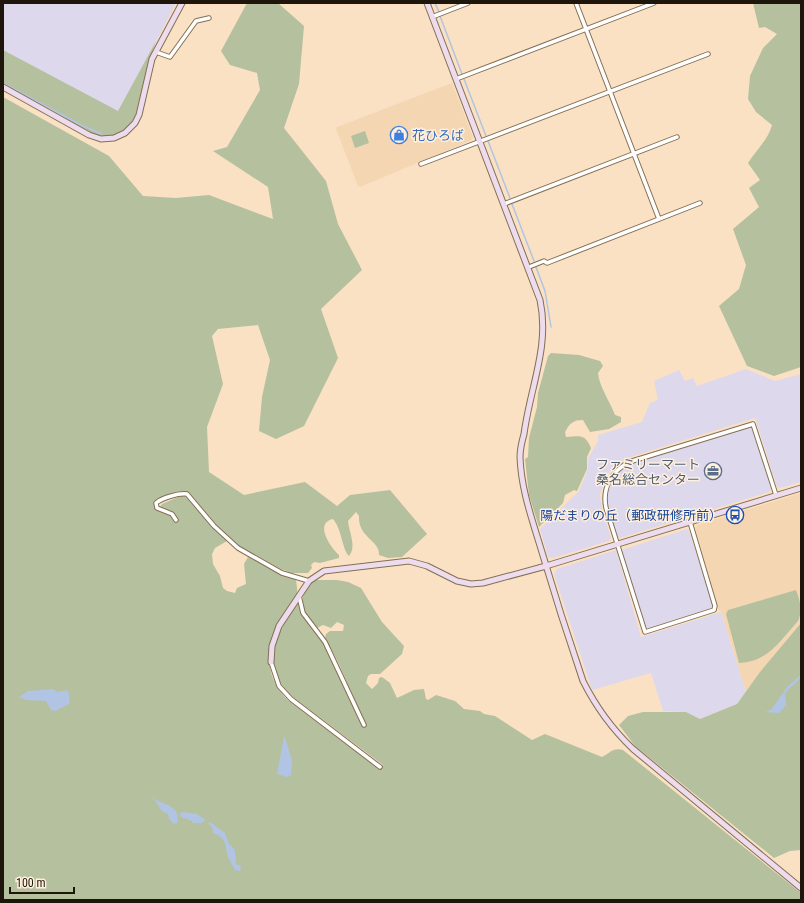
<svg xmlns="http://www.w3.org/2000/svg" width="804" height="903" font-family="'Roboto Condensed','Noto Sans JP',sans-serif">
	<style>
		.built { fill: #f4d7b2 }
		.industrial { fill: #ded8ed }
		.green { fill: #b5c09f }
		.water { fill: #b1c4e3 }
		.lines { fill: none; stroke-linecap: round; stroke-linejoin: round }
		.stream { stroke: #b1c4e3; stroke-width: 1.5 }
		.street-casing { stroke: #846f53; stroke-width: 5.5 }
		.secondary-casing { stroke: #846f53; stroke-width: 7 }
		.street { stroke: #fff; stroke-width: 3.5 }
		.secondary { stroke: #ecdcee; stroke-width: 5 }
		.labels { text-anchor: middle; stroke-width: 3; stroke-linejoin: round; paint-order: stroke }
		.shop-label { font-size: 13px; fill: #366cbe; stroke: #fff0de; text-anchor: start }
		.service-label { font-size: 13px; fill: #4e5e75; stroke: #fff0de; text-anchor: end }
		.transit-label { font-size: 13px; fill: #164399; stroke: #fff0de; text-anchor: end }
	</style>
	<rect width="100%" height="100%" fill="#fae1c3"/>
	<path class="built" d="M 452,83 L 473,137 L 472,140 L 360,187 L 358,186 L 336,129 L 337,127 Z
		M 801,493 L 801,623 L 760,672 L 746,692 L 721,611 L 719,611 L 695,528 L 697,525 Z"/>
	<path class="industrial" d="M 3,3 L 176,3 L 150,54 L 132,122 L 123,131 L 102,136 L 90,133 L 54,111 L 3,84 Z
		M 746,369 L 775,381 L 801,374 L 801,482 L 780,488 L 777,487 L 755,418 L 627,458 L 620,462 L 609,472 L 605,479 L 600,495 L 602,509 L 611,538 L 609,541 L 553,558 L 548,557 L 540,529 L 579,491 L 588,469 L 588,459 L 598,441 L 598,435 L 642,422 L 650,403 L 658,400 L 654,381 L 679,370 L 685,381 L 693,378 L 697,386 Z
		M 750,427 L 752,429 L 771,489 L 769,492 L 620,538 L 617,537 L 607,501 L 608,487 L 619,471 L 630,464 Z
		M 687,529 L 689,531 L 713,605 L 711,608 L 649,628 L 645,626 L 622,551 L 624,549 Z
		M 616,550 L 641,637 L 721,612 L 746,692 L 737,704 L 700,719 L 686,712 L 663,711 L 651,673 L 592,690 L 554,574 L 557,569 Z"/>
	<path class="green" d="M 247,3 L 278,3 L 304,26 L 299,84 L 284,128 L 326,181 L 338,224 L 362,270 L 321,309 L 338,358 L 304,426 L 276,439 L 259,431 L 262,397 L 270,360 L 258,325 L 218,329 L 212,336 L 223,384 L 207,427 L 209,472 L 244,495 L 305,482 L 337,506 L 350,495 L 390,490 L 427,534 L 402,557 L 388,558 L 379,555 C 380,540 358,538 359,516 L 356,512 L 348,521 C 349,532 357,547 349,556 C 342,550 342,529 333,519 C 314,523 330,547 339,555 L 339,558 L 320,563 L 314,562 L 311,565 L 312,568 L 308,573 L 292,573 L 281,569 L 238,546 L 214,524 L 187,493 L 156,502 L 154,505 L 159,508 L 162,504 L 185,494 L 227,541 L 215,548 L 212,554 L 213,564 L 220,576 L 223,588 L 227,591 L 235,593 L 237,588 L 246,584 L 244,564 L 248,557 L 282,574 L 296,579 C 296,583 298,590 297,594 C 293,605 283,615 277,625 C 263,651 267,681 289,701 L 379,769 L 383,765 L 289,694 C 259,662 278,632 298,602 C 301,620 316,630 325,646 C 339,671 351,699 363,726 L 366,725 L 338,662 L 325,638 L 326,634 L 330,631 L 343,631 L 344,625 L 337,622 L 331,628 L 323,625 L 317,628 C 301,610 296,599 314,580 L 337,580 L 348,582 L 361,588 L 382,622 L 404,646 L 402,654 L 380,674 L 371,674 L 368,676 L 366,683 L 372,689 L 378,683 L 379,678 L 382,677 L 390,683 L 397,698 L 414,690 L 424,689 L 426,699 L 428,700 L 436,695 L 455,701 L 464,709 L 480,711 L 484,714 L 495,716 L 532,740 L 545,734 L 602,757 C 610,753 613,747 623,750 L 801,893 L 801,900 L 3,900 L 3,97 L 109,156 L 143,196 L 176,198 L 209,195 L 273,219 L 268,187 L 213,151 L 227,147 L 260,90 L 257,73 L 230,65 L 221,51 Z
		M 753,3 L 801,3 L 801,367 L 774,376 L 747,366 L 719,306 L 739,289 L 746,265 L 733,229 L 759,207 L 749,188 L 760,180 L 748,163 C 756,151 769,138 772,125 L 756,112 L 748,99 L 750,76 L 763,48 L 777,34 L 765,27 L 759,28 Z
		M 156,41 C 146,66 144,93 135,117 C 133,122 129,126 125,129 C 102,149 75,122 54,111 C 38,101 20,93 3,84 L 3,50 L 118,111 Z
		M 365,131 L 369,143 L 355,148 L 351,136 Z
		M 551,353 L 579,355 L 600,361 L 603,366 L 598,373 C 599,386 610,402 615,415 L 621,417 L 621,422 L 609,429 L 590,432 L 583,420 C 573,420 570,423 565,432 L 566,437 C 581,436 585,434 591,448 L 587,457 L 587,469 L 577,491 L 574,490 L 565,495 L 563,503 L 539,527 L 529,495 L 525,459 L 528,457 L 529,438 L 537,407 L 538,393 L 548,356 Z
		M 796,590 C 800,601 803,610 798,621 C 780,641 768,662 739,663 L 726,614 L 728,610 Z
		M 801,623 L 801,850 L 790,851 L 774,858 L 635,746 L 619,725 L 628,716 L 643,712 L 686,712 L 700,719 L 737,704 L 760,672 Z"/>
	<path class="water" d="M 801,675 C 800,682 789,687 785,693 L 786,705 L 779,713 L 765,712 L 771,710 L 788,686 Z
		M 53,689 L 57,692 L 68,690 L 70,701 L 69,704 L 55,711 L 51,710 L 46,701 L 26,700 L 19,697 L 28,691 Z
		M 284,737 L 285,737 L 292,761 L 291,775 L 287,777 L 277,774 Z
		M 152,796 C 161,807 181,802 177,823 L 174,824 L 169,819 L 168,814 L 162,811 Z
		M 182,812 L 197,814 L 205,820 L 202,823 L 193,823 L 192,821 L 181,817 L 180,813 Z
		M 210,822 L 225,833 L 229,844 L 235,850 L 236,864 L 241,866 L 240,871 L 235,870 L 228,857 L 225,843 L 220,836 L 213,833 L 212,827 L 208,823 Z"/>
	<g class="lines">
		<path class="stream" d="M 435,3 L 439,12
			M 440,16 L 462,74
			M 464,79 L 486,136
			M 3,83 L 81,125 L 102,134
			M 488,141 L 510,198
			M 512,204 L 534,261
			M 536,267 L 545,291 L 551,327"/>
		<defs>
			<path id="street" d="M 576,3 L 659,219
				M 432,17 L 468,3
				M 156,52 L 170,57 L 196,21 L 209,18
				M 456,79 L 654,3
				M 421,164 L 708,54
				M 504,204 L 677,137
				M 529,267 L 544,261 L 547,263 L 700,203
				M 176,520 L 172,514 L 157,508 L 156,503 C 162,498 178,493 187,494 L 214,526 L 238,548 L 282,573 L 309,581
				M 690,522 L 715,606 L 714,610 L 645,632 L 606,508 C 602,488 611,472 629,462 L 753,424 L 776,495
				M 299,596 L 303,613 L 325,642 L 364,725
				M 271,662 L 279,686 L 291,699 L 380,767"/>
			<path id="secondary" d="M 427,3 L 540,300 C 550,346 530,388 524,434 C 522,441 520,450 520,457 C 521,489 532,519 541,549 C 554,593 568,637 583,681 C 596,707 612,729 633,749 L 801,888
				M 3,87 L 89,135 L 101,139 L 114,138 L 125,133 L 135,123 L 139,115 L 152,59 L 182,3
				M 271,662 L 272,646 L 279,626 L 309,581 L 324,571 L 409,561 L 427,566 L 457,581 L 471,584 L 483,583 L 546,566 L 801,488"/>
		</defs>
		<use href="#street" class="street-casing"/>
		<use href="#secondary" class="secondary-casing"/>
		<use href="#street" class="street"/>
		<use href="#secondary" class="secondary"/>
	</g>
	<defs>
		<symbol id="shop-ring" viewBox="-11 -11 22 22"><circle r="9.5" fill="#fff0de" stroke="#3f7fe0" stroke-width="1.5"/><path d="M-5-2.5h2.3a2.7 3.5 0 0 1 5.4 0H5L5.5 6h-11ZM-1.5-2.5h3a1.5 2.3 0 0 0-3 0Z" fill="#3f7fe0"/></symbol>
		<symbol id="office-ring" viewBox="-11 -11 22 22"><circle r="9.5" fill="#fff0de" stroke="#5c6f8a" stroke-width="1.5"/><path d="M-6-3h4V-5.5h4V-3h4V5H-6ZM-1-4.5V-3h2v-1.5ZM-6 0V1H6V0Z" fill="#5c6f8a"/></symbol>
		<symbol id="bus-ring" viewBox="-11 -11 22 22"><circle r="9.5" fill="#fff0de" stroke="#1a4fb4" stroke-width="1.5"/><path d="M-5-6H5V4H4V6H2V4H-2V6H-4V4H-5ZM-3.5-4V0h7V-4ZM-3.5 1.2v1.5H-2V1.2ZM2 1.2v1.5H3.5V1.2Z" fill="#1a4fb4"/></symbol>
	</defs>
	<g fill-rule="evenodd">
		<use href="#shop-ring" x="389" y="125" width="20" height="20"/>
		<use href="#office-ring" x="703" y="461" width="20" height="20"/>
		<use href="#bus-ring" x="725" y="505" width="20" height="20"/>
	</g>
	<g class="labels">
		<g class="shop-label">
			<text x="412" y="140">花ひろば</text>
		</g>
		<g class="service-label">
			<text x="700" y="469">ファミリーマート<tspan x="700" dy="15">桑名総合センター</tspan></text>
		</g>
		<g class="transit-label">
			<text x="722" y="520">陽だまりの丘（郵政研修所前）</text>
		</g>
	</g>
	<rect width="804" height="903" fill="none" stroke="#1f160b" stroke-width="8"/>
	<path d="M10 887v6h64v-6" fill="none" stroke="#1f160b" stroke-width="2"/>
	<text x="16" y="887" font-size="12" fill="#1f160b" stroke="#fff0de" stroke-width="3" paint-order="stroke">100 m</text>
</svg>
